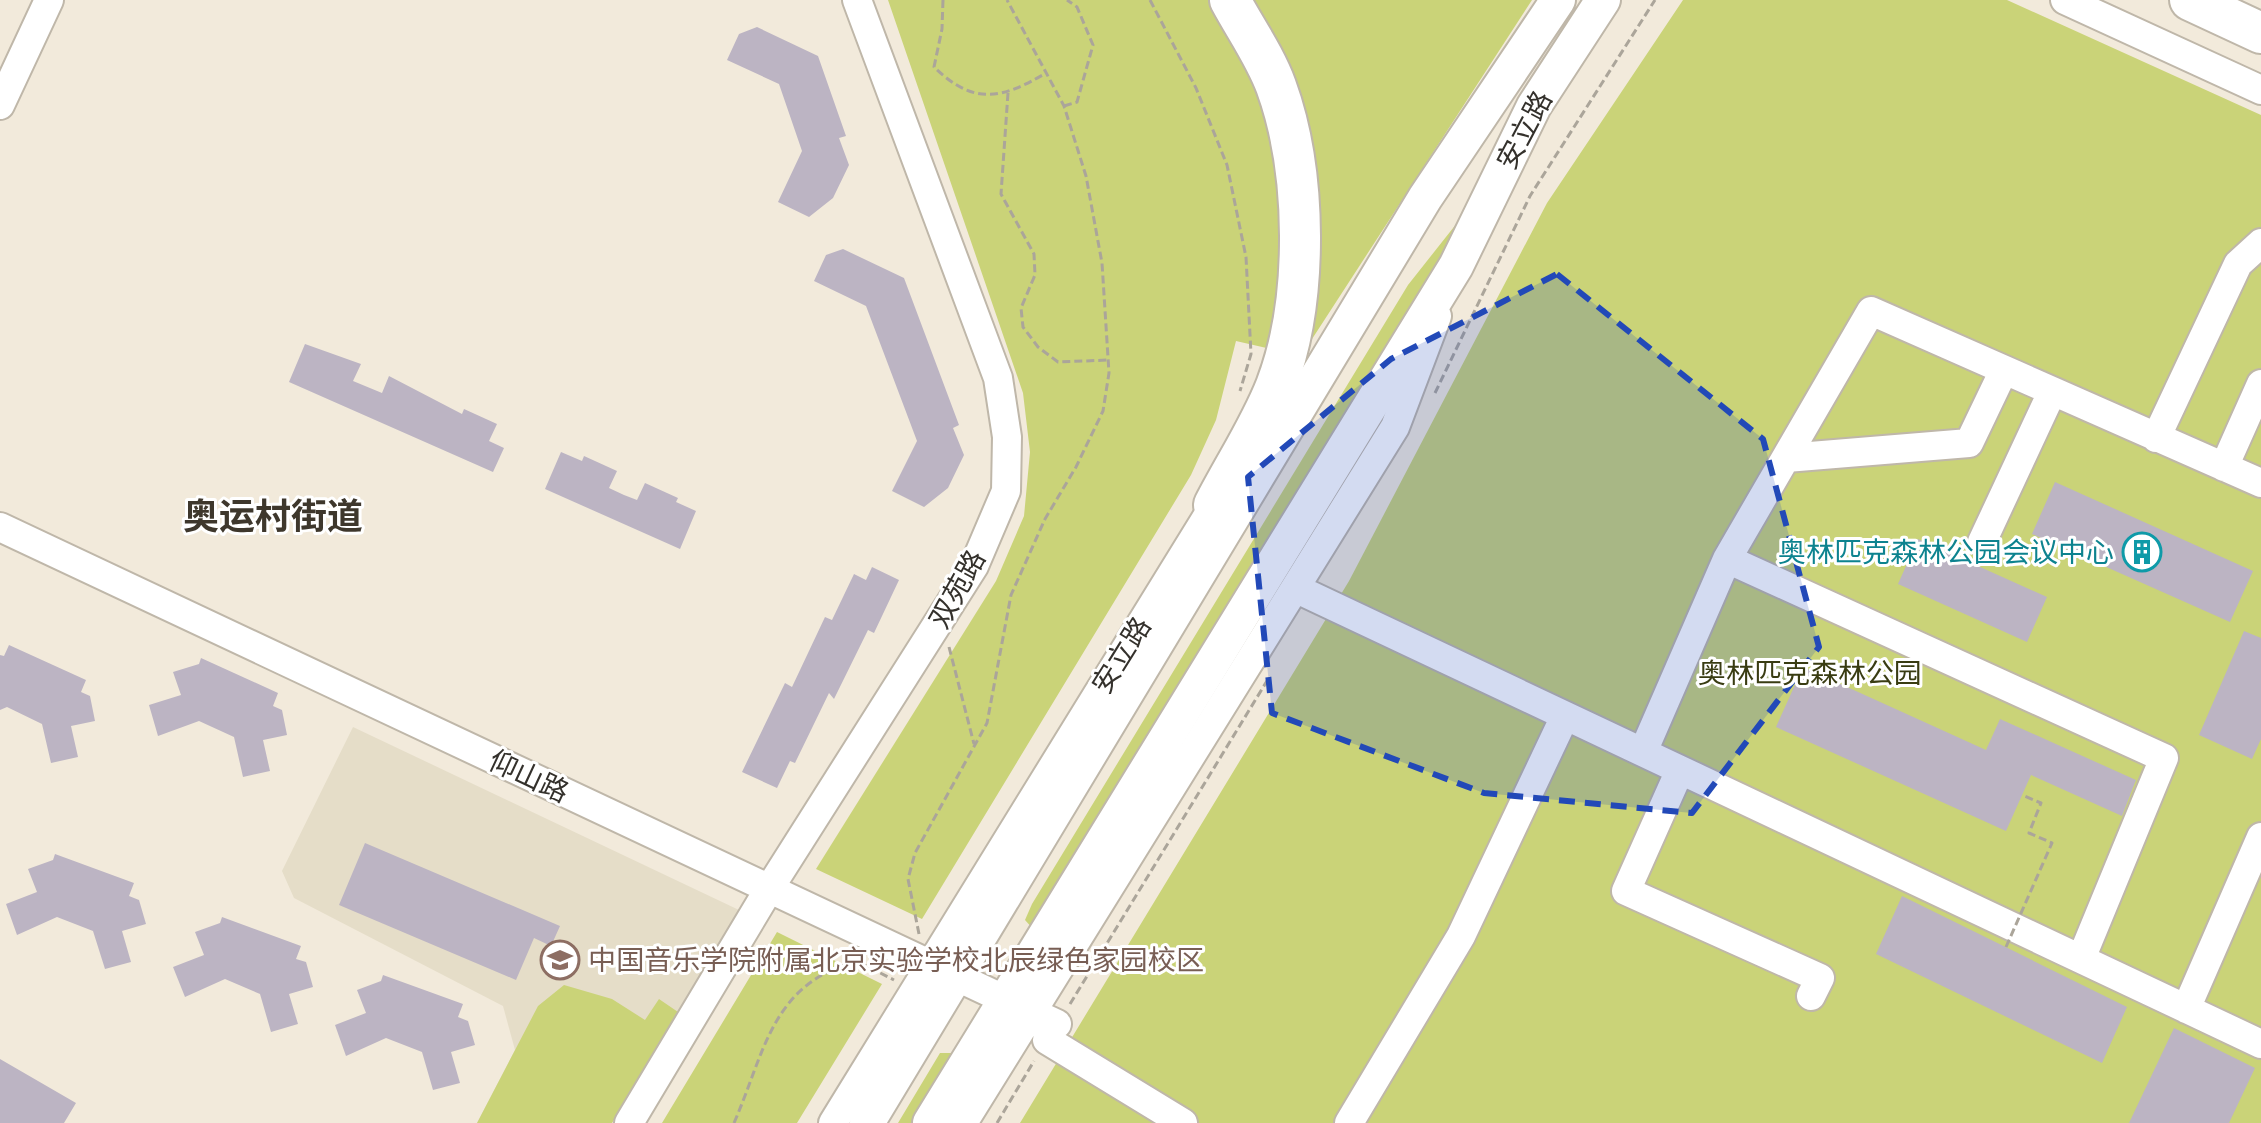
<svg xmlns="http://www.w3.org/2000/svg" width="2261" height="1123" font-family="Arial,'Noto Sans SC',sans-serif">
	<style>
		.education { fill: #e5ddc8 }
		.green { fill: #cad378 }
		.building { fill: #bcb4c3 }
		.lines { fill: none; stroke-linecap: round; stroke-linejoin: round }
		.minor-casing { stroke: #bfb7a9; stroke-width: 32 }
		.major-casing { stroke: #bfb7a9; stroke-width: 38 }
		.highway-casing { stroke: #bfb7a9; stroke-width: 44 }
		.path { stroke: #aba59a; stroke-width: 3; stroke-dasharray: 8 4; stroke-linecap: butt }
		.minor { stroke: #fff; stroke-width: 28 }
		.major { stroke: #fff; stroke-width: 34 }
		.highway { stroke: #fff; stroke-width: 40 }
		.path-bridge { stroke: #aba59a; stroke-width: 3; stroke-dasharray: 8 4; stroke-linecap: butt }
		.marked { fill: #2249b8; fill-opacity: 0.2; stroke: #2249b8; stroke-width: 6; stroke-dasharray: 16 10; stroke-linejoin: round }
		.labels { text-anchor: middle; stroke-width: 6; stroke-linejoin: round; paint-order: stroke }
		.street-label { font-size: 28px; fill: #34312c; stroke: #fff }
		.culture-label { font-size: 28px; fill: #0d838f; stroke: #fff; text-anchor: end }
		.park-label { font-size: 28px; fill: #393c12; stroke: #fff }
		.education-label { font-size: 28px; fill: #785e54; stroke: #fff; text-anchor: start }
		.district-label { font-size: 36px; font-weight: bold; fill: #3e372c; stroke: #fff }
	</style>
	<rect width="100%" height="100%" fill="#f2eadb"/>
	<path class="education" d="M 353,727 L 739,910 L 612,1123 L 477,1123 L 515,1050 L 503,1006 L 294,898 L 282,871 Z"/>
	<path class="green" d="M 888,0 L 1532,0 L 1301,356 L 1236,341 L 1216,420 L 1191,475 L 922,919 L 816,869 L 996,581 L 1024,516 L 1030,452 L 1023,393 Z
		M 1683,0 L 2007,0 L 2261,115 L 2261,1123 L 1020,1123 L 1349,581 L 1547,203 Z
		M 1491,180 L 1034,930 L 1025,920 L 1032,904 L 1408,285 Z
		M 777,932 L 882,984 L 797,1123 L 662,1123 Z
		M 564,985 L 612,999 L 645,1020 L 659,999 L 678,1012 L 612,1123 L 477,1123 L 538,1006 Z
		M 940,1053 L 961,1053 L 935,1123 L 898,1123 Z"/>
	<path class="building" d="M 757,27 L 818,56 L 846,136 L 839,138 L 849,165 L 833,198 L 809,217 L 778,202 L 802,151 L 779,84 L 727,60 L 739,34 Z
		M 843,249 L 904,278 L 959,425 L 953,428 L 964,455 L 948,488 L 924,507 L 892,491 L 917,441 L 866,306 L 814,281 L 826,255 Z
		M 305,344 L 361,364 L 353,381 L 382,393 L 389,376 L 462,414 L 464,409 L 497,424 L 489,441 L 504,448 L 493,472 L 289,382 Z
		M 561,452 L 582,461 L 584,456 L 617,471 L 609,488 L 624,495 L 637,500 L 645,483 L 678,498 L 676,502 L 696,511 L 680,549 L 545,489 Z
		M 2055,482 L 2253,571 L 2230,622 L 2032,534 Z
		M 1918,539 L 2047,597 L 2027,642 L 1898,584 Z
		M 872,567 L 899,580 L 874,633 L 868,630 L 834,699 L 829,693 L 795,763 L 790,761 L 777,788 L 742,772 L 785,683 L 792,687 L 825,617 L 832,620 L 854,574 L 866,580 Z
		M 2244,631 L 2261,638 L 2261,739 L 2252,759 L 2199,735 Z
		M 9,645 L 86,680 L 81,692 L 90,696 L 95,721 L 71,726 L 78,757 L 51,763 L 42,724 L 7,707 L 0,710 L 0,655 L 4,656 Z
		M 201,658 L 278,693 L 273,706 L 282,710 L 287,735 L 263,740 L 270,771 L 243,777 L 234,737 L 199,721 L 158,736 L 149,705 L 181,695 L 173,672 L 199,664 Z
		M 1803,667 L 1986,750 L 2000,719 L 2136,780 L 2122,816 L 2031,775 L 2006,831 L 1776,727 Z
		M 365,843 L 560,926 L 551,946 L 534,938 L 516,980 L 339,905 Z
		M 55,854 L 134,883 L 129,896 L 139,900 L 146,924 L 122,931 L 131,962 L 105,969 L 93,931 L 57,917 L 17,935 L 6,904 L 37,892 L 28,869 L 53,860 Z
		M 1902,896 L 2127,1007 L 2102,1063 L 1876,954 Z
		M 222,917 L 301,946 L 296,959 L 306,962 L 313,987 L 289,994 L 298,1024 L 271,1032 L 260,994 L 225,979 L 185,997 L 173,967 L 204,955 L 195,932 L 220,923 Z
		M 383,975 L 463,1004 L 458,1017 L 468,1021 L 475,1045 L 451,1052 L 460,1083 L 433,1090 L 422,1052 L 386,1038 L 346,1056 L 335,1025 L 366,1013 L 357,990 L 381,981 Z
		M 2174,1028 L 2255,1068 L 2229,1123 L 2129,1123 Z
		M 0,1059 L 76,1103 L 64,1123 L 0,1123 Z"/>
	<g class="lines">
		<defs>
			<path id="minor" d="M 2065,0 L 2261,90
				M 0,105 L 49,0
				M 2156,438 L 2238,264 L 2261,243
				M 1786,458 L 1969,443 L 2004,370
				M 2224,467 L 2261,384
				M 0,527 L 1057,1024
				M 1982,542 L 2052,392
				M 1727,559 L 2164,758 L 2081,959
				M 1297,589 L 2261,1044
				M 1643,752 L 1727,559 L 1871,311 L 2261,483
				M 1680,770 L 1626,891 L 1820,978 L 1811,996
				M 2186,1009 L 2261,837
				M 1047,1040 L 1183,1123
				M 629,1123 L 769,889 L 974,566 L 1006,491 L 1007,437 L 998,378 L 857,0
				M 833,1123 L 1223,491
				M 963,1123 L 1395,427 L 1437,316
				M 1349,1123 L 1461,936 L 1565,716"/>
			<path id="major" d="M 867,1123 L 1425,198 L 1558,0
				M 930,1123 L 1456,266 L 1534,106 L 1603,0"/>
			<path id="highway" d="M 2190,0 L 2261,33
				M 1214,505 C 1234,466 1260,427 1276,386 C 1309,300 1307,171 1276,86 C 1265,56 1245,28 1230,0"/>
		</defs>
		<use href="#minor" class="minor-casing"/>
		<use href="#major" class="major-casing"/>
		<use href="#highway" class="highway-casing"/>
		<path class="path" d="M 943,0 L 942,29 L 934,67 C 974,106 1002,99 1046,73
			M 1150,0 L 1196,88 L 1227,165 L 1246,257 L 1251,354 L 1240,391
			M 1008,93 L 1001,194 L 1034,254 L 1035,275 L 1021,308 L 1023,327 L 1038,347 L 1058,362 L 1109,360
			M 1064,106 L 1077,102 L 1093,45 L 1077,7 L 1067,0
			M 1435,393 L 1530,196 L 1655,0
			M 949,647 L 974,744
			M 919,934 L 908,879 L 915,853 L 987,723 L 1011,595 L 1045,519 L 1076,467 L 1103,411 L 1109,373 L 1102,263 L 1086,176 L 1064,106 L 1007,0
			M 1070,1004 L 1270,676
			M 734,1123 C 765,1052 771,984 857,961 L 894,980
			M 997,1123 L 1034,1061"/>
		<use href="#minor" class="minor"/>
		<use href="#major" class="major"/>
		<use href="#highway" class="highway"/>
		<path class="path-bridge" d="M 2006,947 L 2052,843 L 2029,833 L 2041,803 L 2022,795"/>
	</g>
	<path class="marked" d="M 1557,274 L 1763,439 L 1819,647 L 1692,813 L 1484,793 L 1272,713 L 1248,477 L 1391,359 Z"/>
	<defs>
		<symbol id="building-ring" viewBox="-11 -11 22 22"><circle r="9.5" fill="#fff" stroke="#0f9aa8" stroke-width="1.5"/><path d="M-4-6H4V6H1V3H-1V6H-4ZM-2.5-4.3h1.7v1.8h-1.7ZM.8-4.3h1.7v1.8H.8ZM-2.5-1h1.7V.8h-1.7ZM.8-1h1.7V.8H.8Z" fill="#0f9aa8"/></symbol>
		<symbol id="school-ring" viewBox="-11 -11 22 22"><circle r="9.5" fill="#fff" stroke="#8d6e63" stroke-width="1.5"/><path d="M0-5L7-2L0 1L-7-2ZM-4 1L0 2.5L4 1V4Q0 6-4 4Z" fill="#8d6e63"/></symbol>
	</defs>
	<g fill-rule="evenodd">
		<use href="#building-ring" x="2120" y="530" width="44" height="44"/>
		<use href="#school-ring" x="538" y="938" width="44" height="44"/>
	</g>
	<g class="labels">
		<g class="street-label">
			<text transform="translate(1524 130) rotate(-62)" y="10">安立路</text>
			<text transform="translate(957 589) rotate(-61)" y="10">双苑路</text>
			<text transform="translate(1121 655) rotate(-58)" y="10">安立路</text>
			<text transform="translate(529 776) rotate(25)" y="10">仰山路</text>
		</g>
		<g class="culture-label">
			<text x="2114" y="562">奥林匹克森林公园会议中心</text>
		</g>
		<g class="park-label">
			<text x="1810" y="683">奥林匹克森林公园</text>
		</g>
		<g class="education-label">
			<text x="588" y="970">中国音乐学院附属北京实验学校北辰绿色家园校区</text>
		</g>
		<g class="district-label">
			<text x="273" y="529">奥运村街道</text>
		</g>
	</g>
</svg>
